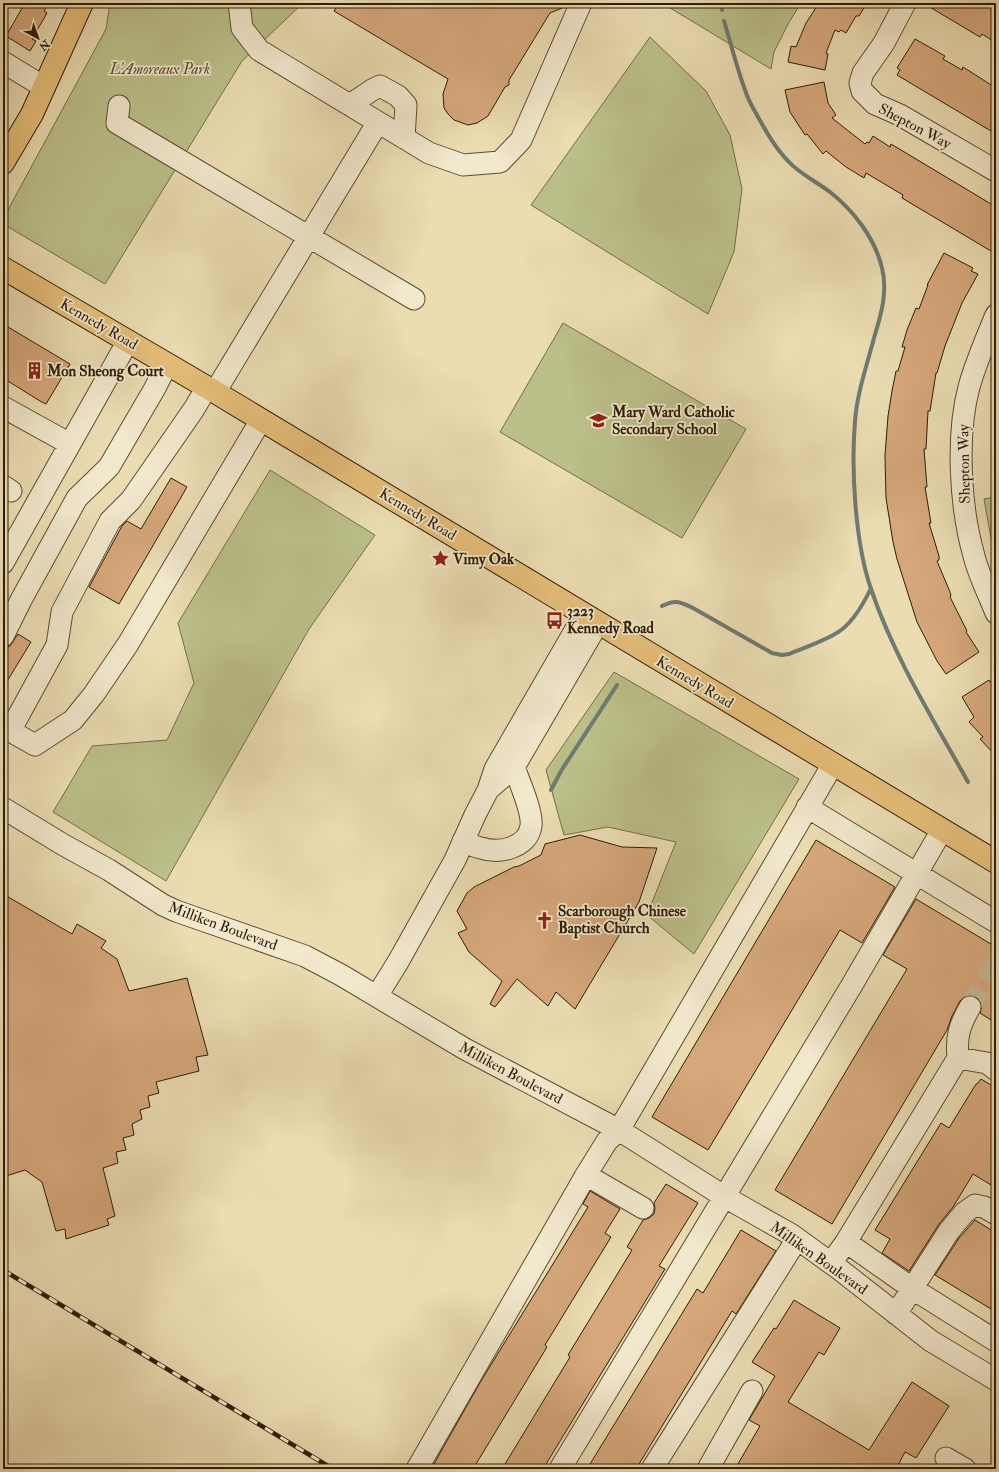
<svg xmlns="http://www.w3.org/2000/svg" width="999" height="1472" font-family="'IM FELL Double Pica',serif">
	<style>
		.green { fill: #bbbf89; stroke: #746e48 }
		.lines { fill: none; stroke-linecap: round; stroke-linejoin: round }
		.stream { stroke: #6f7a70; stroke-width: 4 }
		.building { fill: #d5a77b; stroke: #2d1c06 }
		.minor-tunnel { stroke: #c5b690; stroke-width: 21; stroke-dasharray: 21 10; stroke-linecap: butt }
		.minor-casing { stroke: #5c4c31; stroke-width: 23 }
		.major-casing { stroke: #2d1c06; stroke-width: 24 }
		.minor { stroke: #f2e8cd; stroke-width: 21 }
		.major { stroke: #e6be79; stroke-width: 22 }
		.rail-casing { stroke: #2d1c06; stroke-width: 4.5 }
		.rail { stroke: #f2e8cd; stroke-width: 3; stroke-dasharray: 9; stroke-linecap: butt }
		.labels { text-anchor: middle; stroke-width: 3.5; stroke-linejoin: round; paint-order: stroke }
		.park-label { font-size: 15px; font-style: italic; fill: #584d2d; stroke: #f2e8cd }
		.street-label { font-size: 15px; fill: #2d1c06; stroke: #f2e8cd }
		.poi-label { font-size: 15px; font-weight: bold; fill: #2d1c06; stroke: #f2e8cd; text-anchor: start }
	</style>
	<rect width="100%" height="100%" fill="#ebdcb2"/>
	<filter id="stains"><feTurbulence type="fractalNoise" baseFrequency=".005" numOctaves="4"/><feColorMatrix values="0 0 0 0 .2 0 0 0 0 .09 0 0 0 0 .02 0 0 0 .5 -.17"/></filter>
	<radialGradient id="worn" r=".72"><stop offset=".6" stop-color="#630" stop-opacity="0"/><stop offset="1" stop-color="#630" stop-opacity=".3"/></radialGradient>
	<path class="green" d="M 110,3 L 303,3 L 242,61 L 105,284 L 3,224 L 3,219 L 106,29 Z
		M 662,3 L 801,3 L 788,24 L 774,52 L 771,69 Z
		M 650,37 L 706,91 L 730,135 L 742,189 L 734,252 L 708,314 L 531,205 Z
		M 563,323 L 746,429 L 682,538 L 500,432 Z
		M 270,470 L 375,535 L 309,629 L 166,881 L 53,812 L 92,746 L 167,740 L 194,683 L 178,623 Z
		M 996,497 L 996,561 L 994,555 L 984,499 Z
		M 614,672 L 799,779 L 694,954 L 647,915 L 676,842 L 608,827 L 564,835 L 546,770 Z"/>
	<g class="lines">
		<path class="stream" d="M 722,3 L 722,10
			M 724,21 C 732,47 738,73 748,98 C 751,105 755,111 758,117 C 767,133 776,149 789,162 C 800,174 817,182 830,192 C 853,210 875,238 882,268 C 888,292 881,315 874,338 C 867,365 857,393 855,421 C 851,470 855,542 871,589 C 894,657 933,719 968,782
			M 662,606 C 676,599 680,602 693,608 L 772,653 L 782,655 L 789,654 C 804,648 821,642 835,634 C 852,625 863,605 871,588
			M 551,790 L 561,771 L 617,685"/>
	</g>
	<path class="building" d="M 25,3 L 49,3 L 44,11 L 47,13 L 32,39 L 36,41 L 30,51 L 6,36 Z
		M 339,3 L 568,3 L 567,6 L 550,13 L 509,80 L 509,85 L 505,87 L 488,116 L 477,123 L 468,125 L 454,120 L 448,114 L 444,108 L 443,94 L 448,79 L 334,11 Z
		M 819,3 L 867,3 L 859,16 L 856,16 L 846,33 L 841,30 L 839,32 L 835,30 L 826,53 L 828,54 L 825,70 L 788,62 L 791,46 L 796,47 L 806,23 Z
		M 923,3 L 996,3 L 996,43 L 982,34 L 980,37 Z
		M 915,39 L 945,56 L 943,59 L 962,70 L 963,67 L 996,88 L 996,134 L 897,75 L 900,70 L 897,68 Z
		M 824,82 L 828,103 L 836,115 L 832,118 L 865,144 L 867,142 L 869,143 L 873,136 L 890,147 L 891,144 L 996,207 L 996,254 L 902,198 L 903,195 L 866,173 L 864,178 L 846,167 L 826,151 L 823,154 L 807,134 L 805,135 L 790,112 L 785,90 Z
		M 944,253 L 973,268 L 971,271 L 978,274 L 962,303 L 945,346 L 937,373 L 936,373 L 930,411 L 928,411 L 926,449 L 924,449 L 927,487 L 925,487 L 931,523 L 929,523 L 939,556 L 939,560 L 937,561 L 950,592 L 951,596 L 950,597 L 967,631 L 966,632 L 979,652 L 946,674 L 937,661 L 917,622 L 897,559 L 893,542 L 886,498 L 885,456 L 888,416 L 892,391 L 896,371 L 898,371 L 905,347 L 902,347 L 907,330 L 916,308 L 919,309 L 928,285 L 927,285 Z
		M 3,324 L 70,364 L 46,404 L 40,401 L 3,378 Z
		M 171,478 L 187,487 L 119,604 L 89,587 L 122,526 L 127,521 L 141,529 Z
		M 18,634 L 31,642 L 3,688 L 3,649 L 10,646 Z
		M 996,678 L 996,756 L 980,739 L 983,737 L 969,722 L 974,717 L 962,697 L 989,680 L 990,682 Z
		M 580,835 L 622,847 L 657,848 L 639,902 L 575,1009 L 556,992 L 548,1006 L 517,979 L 495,1007 L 490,1004 L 502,981 L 469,952 L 458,933 L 467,929 L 457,911 L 467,893 L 474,887 L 514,867 L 519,866 L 541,855 L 545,844 Z
		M 816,840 L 895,887 L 862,943 L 840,930 L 708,1150 L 652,1117 Z
		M 3,894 L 72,934 L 77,924 L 106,941 L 101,948 L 117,959 L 129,991 L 187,978 L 208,1055 L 196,1057 L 199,1071 L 156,1082 L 159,1093 L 148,1096 L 150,1107 L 140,1110 L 142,1119 L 132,1124 L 134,1135 L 123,1138 L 126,1150 L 116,1152 L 118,1163 L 103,1168 L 115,1216 L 107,1219 L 109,1225 L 66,1239 L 65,1229 L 56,1231 L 42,1182 L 25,1170 L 3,1177 Z
		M 916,899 L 996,947 L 996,1023 L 980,1013 L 982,1006 L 980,1001 L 976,997 L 969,995 L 964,997 L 960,1001 L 952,1016 L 947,1030 L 832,1224 L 775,1190 L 907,969 L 883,955 Z
		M 981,1079 L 996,1088 L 996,1188 L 973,1174 L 953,1207 L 939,1224 L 909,1271 L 882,1253 L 890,1239 L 875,1230 L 941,1123 L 949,1128 L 976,1084 L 977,1084 Z
		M 666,1184 L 698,1203 L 659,1266 L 665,1269 L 543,1469 L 502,1469 L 570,1357 L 568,1355 L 632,1250 L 627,1247 L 643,1220 L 649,1218 L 654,1214 L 655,1208 L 654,1203 Z
		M 590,1191 L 620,1209 L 605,1233 L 611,1237 L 545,1345 L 547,1347 L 473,1469 L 431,1469 L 481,1381 L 588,1207 L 583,1204 Z
		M 975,1220 L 996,1233 L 996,1312 L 935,1275 L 959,1238 Z
		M 741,1230 L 776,1251 L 736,1314 L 732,1311 L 636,1469 L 587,1469 L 697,1289 L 703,1293 Z
		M 794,1300 L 840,1328 L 824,1355 L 819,1352 L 788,1402 L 869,1450 L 912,1382 L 949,1406 L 916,1458 L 905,1452 L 896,1469 L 735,1469 L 760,1426 L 749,1420 L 775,1376 L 752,1362 L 774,1328 L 776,1329 Z"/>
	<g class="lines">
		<path class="minor-tunnel" d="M 970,1007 L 996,963"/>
		<defs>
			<path id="minor" d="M 239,3 L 242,28 L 259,50 L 429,153 L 463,165 L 500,162 L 521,140 L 581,3
				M 905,3 L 884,43 L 863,73 L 860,83 L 862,91 L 875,104 L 900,115 L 996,171
				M 3,62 L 44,87
				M 350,105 L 372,90 L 380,86 L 398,96 L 406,105 L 404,138
				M 119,106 L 117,123 L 414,299
				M 996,315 C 986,339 976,362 969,387 C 956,436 960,507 974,556 C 979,576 989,595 996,613
				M 215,392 L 378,122
				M 3,407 L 70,444
				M 3,486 L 11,491
				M 3,563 L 128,341
				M 3,636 L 21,600 L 77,498 L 109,467 L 155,388 L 167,364
				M 3,727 L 35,745 L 73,720 L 94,694 L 128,644 L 261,420
				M 10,731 L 57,645 L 62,612 L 110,521 L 131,500 L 194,409 L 207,387
				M 491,787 L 514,767 L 598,623
				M 807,807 L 996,922
				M 3,808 L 62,844 L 109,870 L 163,905 L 176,911 L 305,956 L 341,975 L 465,1049 L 619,1130 L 725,1197 L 792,1235 L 839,1269 L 931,1341 L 996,1380
				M 463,841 C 469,844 475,847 481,848 C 499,854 528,848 531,826 C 533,812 519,781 514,767
				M 377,996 L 398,962 L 455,860 L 475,815 L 488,790 L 495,769 L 584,615
				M 958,1058 C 956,1037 959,1026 970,1007
				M 586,1175 L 643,1208
				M 846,1242 L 913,1289 L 996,1341
				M 831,1263 L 846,1242 L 958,1058 L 987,1063 L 996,1070
				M 896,1314 L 949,1231 L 964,1213 L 975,1205 L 984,1207 L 996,1214
				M 946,1458 L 965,1469
				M 417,1469 L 586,1175 L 607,1141 L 619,1130 L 833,764
				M 560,1469 L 852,985 L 942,830
				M 652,1469 L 797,1239
				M 708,1469 L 752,1391"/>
			<path id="major" d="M 3,163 L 32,114 L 82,3
				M 3,268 L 215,392 L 996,862"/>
		</defs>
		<use href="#minor" class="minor-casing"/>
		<use href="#major" class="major-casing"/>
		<use href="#minor" class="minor"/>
		<use href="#major" class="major"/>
		<defs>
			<path id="rail" d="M 3,1270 L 333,1469"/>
		</defs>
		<use href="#rail" class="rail-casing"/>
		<use href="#rail" class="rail"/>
	</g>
	<defs>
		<symbol id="building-bare" viewBox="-9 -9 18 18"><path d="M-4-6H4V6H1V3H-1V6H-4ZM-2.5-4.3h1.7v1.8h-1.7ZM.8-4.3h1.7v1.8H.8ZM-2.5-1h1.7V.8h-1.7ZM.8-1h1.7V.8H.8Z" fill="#8f2418" stroke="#f2e8cd" stroke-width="2.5" paint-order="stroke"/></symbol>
		<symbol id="school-bare" viewBox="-9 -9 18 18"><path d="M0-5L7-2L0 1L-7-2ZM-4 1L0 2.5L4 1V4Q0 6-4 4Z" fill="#8f2418" stroke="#f2e8cd" stroke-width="2.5" paint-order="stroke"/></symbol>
		<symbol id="sight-bare" viewBox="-9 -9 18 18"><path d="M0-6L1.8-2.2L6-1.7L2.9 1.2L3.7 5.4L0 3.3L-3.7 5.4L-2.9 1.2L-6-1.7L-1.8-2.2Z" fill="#8f2418" stroke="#f2e8cd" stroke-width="2.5" paint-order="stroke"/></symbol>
		<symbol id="bus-bare" viewBox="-9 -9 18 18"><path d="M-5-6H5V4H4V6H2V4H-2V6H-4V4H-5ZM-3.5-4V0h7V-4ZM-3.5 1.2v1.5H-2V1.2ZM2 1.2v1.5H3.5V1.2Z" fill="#8f2418" stroke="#f2e8cd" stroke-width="2.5" paint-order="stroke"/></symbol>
		<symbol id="church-bare" viewBox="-9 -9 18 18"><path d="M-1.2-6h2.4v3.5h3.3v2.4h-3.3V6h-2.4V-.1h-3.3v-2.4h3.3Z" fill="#8f2418" stroke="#f2e8cd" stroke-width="2.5" paint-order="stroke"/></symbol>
	</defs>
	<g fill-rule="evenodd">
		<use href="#building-bare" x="22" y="358" width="25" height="25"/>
		<use href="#school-bare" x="586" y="408" width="25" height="25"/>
		<use href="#sight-bare" x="428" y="546" width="25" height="25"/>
		<use href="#bus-bare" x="542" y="608" width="25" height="25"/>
		<use href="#church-bare" x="532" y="908" width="25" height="25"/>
	</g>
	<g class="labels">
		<g class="park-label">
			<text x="160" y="74">L'Amoreaux Park</text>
		</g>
		<g class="street-label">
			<text transform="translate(915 126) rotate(28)" y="5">Shepton Way</text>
			<text transform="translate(99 324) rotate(30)" y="5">Kennedy Road</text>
			<text transform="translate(964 464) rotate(-91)" y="5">Shepton Way</text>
			<text transform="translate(418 514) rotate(31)" y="5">Kennedy Road</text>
			<text transform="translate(695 682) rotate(31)" y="5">Kennedy Road</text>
			<text transform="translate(223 926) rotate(20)" y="5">Milliken Boulevard</text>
			<text transform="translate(511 1073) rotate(28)" y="5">Milliken Boulevard</text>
			<text transform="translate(819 1258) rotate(35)" y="5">Milliken Boulevard</text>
		</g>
		<g class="poi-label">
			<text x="47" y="376">Mon Sheong Court</text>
			<text x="612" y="417">Mary Ward Catholic<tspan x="612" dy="17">Secondary School</tspan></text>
			<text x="453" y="564">Vimy Oak</text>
			<text x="567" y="616">3223<tspan x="567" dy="17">Kennedy Road</tspan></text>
			<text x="558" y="916">Scarborough Chinese<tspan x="558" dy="17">Baptist Church</tspan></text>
		</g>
	</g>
	<rect width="999" height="1472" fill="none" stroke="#ebdcb2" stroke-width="16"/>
	<rect x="4" y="4" width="991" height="1464" fill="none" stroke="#2d1c06" stroke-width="2"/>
	<rect x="8" y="8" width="983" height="1456" fill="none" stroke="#2d1c06"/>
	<g transform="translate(38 38) rotate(139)" stroke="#f2e8cd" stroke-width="3" paint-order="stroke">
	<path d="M0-3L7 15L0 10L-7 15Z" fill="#2d1c06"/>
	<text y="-6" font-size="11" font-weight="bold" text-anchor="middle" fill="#2d1c06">N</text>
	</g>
	<rect width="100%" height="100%" filter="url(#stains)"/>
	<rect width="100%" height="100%" fill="url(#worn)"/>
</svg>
